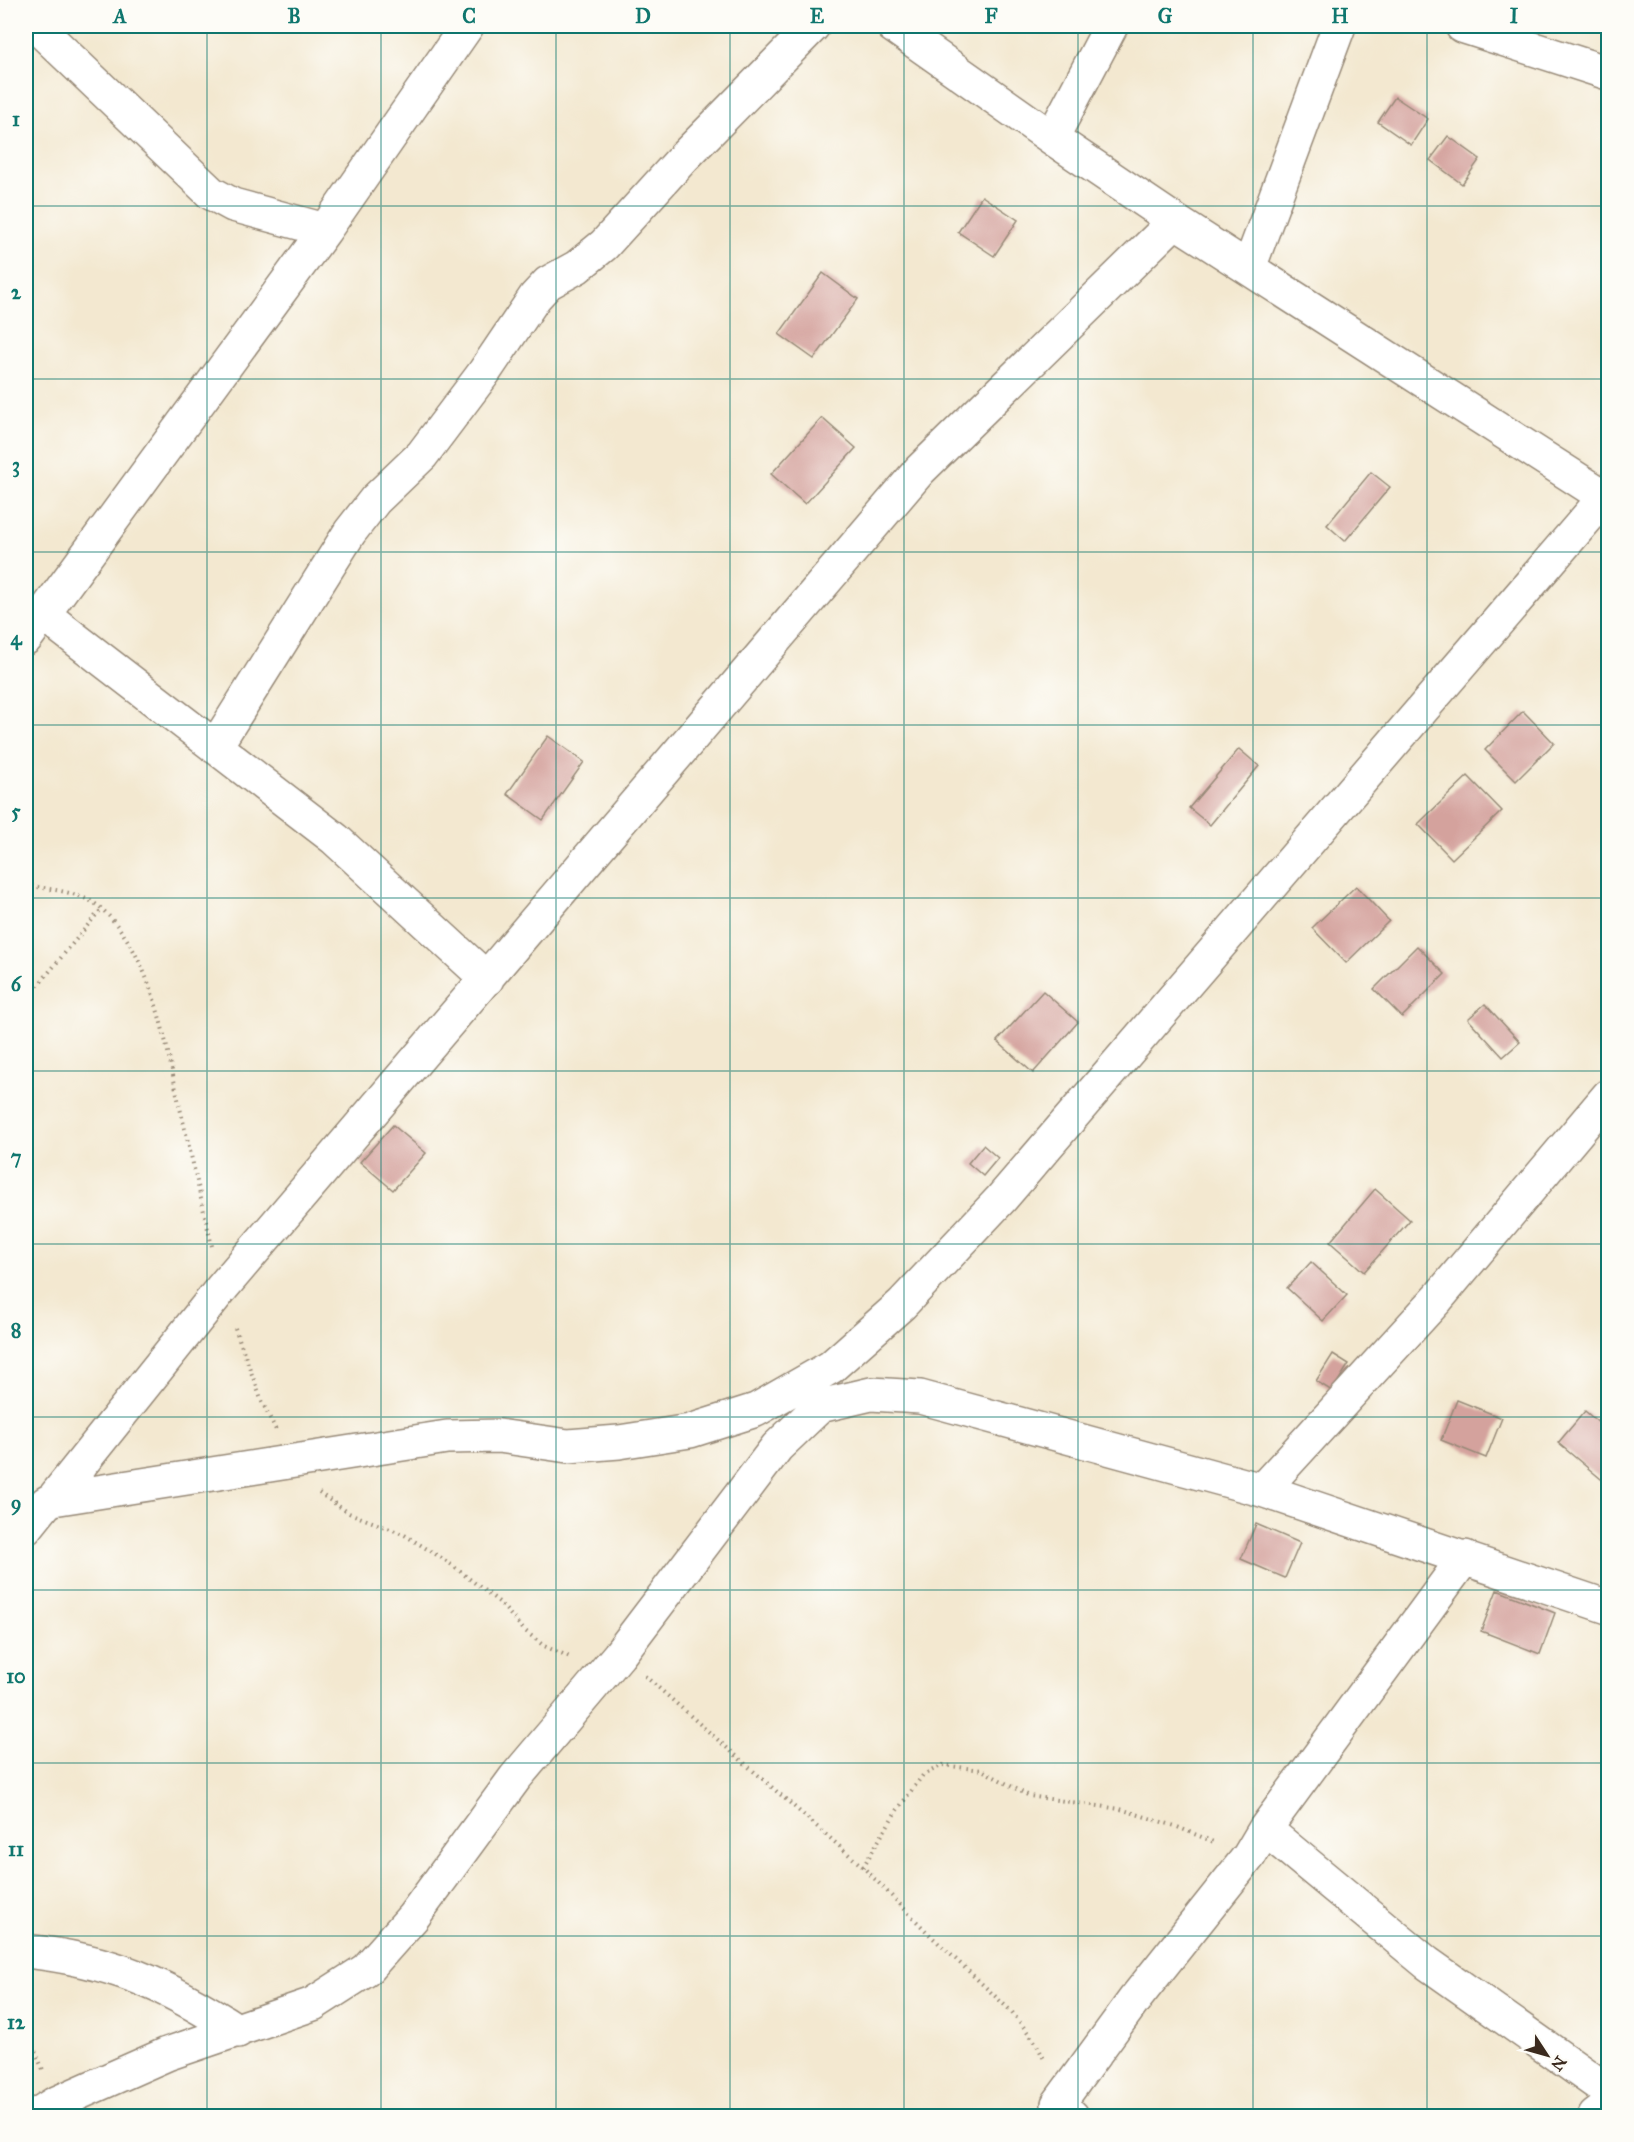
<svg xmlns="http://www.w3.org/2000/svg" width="1634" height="2142" font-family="'IM FELL Great Primer',serif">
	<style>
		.building { fill: #d4a29d }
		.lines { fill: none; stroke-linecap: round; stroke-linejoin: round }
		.minor-casing { stroke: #978977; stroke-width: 36 }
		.path { stroke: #978977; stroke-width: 4; stroke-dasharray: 1.5 4.5; stroke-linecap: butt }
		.minor { stroke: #fff; stroke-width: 33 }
		.grid { fill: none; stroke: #0f766e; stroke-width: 1.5; stroke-opacity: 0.55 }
		.neatline { fill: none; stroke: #0f766e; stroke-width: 2 }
		.grid-label { font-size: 20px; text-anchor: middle; font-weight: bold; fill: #0f766e }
	</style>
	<rect width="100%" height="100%" fill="#fdfcf7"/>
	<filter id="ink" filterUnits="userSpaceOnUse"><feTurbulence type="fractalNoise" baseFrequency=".0167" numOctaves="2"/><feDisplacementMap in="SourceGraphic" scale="12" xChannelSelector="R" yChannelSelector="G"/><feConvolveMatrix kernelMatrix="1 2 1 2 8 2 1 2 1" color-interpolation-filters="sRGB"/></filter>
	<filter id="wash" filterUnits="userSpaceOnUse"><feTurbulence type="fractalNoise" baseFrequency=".008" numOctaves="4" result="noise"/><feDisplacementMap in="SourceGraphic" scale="24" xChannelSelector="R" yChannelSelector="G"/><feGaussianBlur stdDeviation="1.35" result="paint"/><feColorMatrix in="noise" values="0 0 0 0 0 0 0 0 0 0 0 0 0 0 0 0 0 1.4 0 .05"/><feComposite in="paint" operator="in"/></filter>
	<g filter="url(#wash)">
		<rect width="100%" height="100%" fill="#f3e8d0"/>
		<g id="blocks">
			<path class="building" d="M 1395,97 L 1428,119 L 1411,145 L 1378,122 Z
				M 1448,136 L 1480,159 L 1462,184 L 1430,160 Z
				M 982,196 L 1018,220 L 994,256 L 958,232 Z
				M 823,273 L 858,299 L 814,359 L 779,334 Z
				M 822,418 L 856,448 L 805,504 L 771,474 Z
				M 1371,472 L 1390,487 L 1345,541 L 1327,525 Z
				M 1523,711 L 1554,743 L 1516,781 L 1485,750 Z
				M 548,736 L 584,762 L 543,820 L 507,794 Z
				M 1239,749 L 1259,766 L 1210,825 L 1189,808 Z
				M 1468,776 L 1502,811 L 1452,859 L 1418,824 Z
				M 1356,886 L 1389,921 L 1346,963 L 1312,928 Z
				M 1417,946 L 1445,974 L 1402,1017 L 1374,989 Z
				M 1043,991 L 1078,1022 L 1033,1073 L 997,1041 Z
				M 1485,1004 L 1520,1042 L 1503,1057 L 1468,1019 Z
				M 393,1125 L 426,1153 L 393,1190 L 360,1162 Z
				M 983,1145 L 998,1158 L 983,1176 L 968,1163 Z
				M 1375,1189 L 1410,1220 L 1364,1272 L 1330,1242 Z
				M 1311,1262 L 1347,1295 L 1323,1321 L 1287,1288 Z
				M 1333,1354 L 1349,1364 L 1332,1391 L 1316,1381 Z
				M 1457,1400 L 1502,1418 L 1486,1458 L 1441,1440 Z
				M 1585,1411 L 1608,1431 L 1607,1484 L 1558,1443 Z
				M 1256,1524 L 1300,1543 L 1285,1578 L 1241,1559 Z
				M 1497,1590 L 1555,1613 L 1540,1654 L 1481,1631 Z"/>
		</g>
	</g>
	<g filter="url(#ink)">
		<use href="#blocks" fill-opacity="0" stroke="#978977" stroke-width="1.5"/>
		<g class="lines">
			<defs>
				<path id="minor" d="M 36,26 L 211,193 L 233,205 L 325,230
					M 893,26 L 1052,138 L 1175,221 L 1608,499
					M 1462,26 L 1608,73
					M 1052,138 L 1111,26
					M 1249,268 L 1339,26
					M 43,614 L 335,839 L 487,979
					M 26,638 L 325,230 L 467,26
					M 215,747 L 350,532 L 375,500 L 422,455 L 483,374 L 535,297 L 548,283 L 577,267 L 604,245 L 684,157 L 813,26
					M 1262,1490 L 1438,1298 L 1608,1096
					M 53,1499 L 221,1289 L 920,470 L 1175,221
					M 26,1528 L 46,1503 L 53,1499 L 447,1437 L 499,1436 L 568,1446 L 619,1442 L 690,1431 L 756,1410 L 831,1367 L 902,1304 L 1001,1199 L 1605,497
					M 1265,1829 L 1427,1963 L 1608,2091
					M 26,1951 C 112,1960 167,1985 238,2031
					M 35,2116 L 54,2104 L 167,2054 L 313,2004 L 366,1970 L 413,1917 L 515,1778 L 619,1655 L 777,1447 L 820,1406 L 871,1394 L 920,1397 L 1262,1490 L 1608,1607
					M 1072,2116 L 1058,2104 L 1135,1999 L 1249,1856 L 1265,1829 L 1465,1557
					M 1595,2116 L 1608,2106"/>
			</defs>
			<use href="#minor" class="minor-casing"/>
			<path class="path" d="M 26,885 C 51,890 83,891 103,910 C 154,959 165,1041 180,1108 C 191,1154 201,1200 212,1246
				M 26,1000 L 102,908
				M 235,1328 L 262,1402 L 276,1430
				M 319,1493 L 349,1513 L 403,1534 L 448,1562 L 499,1602 L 524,1630 L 544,1646 L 570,1657
				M 645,1676 L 863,1867 L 932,1937 L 1012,2012 L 1036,2043 L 1045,2061
				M 863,1867 L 895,1813 L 923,1775 L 943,1765 L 982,1770 L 1029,1796 L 1120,1809 L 1175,1826 L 1216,1843
				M 26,2029 L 43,2070"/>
			<use href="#minor" class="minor"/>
		</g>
	</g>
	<path class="grid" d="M 207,26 L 207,2116M 381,26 L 381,2116M 556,26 L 556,2116M 730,26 L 730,2116M 904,26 L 904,2116M 1078,26 L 1078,2116M 1253,26 L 1253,2116M 1427,26 L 1427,2116M 26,206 L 1608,206M 26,379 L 1608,379M 26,552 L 1608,552M 26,725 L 1608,725M 26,898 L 1608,898M 26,1071 L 1608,1071M 26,1244 L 1608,1244M 26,1417 L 1608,1417M 26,1590 L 1608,1590M 26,1763 L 1608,1763M 26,1936 L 1608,1936"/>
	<rect width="1634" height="2142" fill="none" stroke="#fdfcf7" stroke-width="66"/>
	<g transform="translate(1547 2055) rotate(126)" stroke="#fdfcf7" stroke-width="4.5" paint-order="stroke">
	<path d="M0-4.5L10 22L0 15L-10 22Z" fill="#3b2a1e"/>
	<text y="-9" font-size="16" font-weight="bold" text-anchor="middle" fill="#3b2a1e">N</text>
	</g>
	<rect x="33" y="33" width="1568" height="2076" class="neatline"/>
	<g class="grid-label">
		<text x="120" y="23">A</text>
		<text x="294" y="23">B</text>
		<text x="469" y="23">C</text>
		<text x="643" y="23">D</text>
		<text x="817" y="23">E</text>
		<text x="991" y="23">F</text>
		<text x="1165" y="23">G</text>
		<text x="1340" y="23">H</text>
		<text x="1514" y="23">I</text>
		<text x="16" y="126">1</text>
		<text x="16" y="299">2</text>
		<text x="16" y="472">3</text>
		<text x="16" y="645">4</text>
		<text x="16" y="818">5</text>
		<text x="16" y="991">6</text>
		<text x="16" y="1164">7</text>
		<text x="16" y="1337">8</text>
		<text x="16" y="1510">9</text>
		<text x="16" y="1683">10</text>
		<text x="16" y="1856">11</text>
		<text x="16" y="2029">12</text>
	</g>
</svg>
